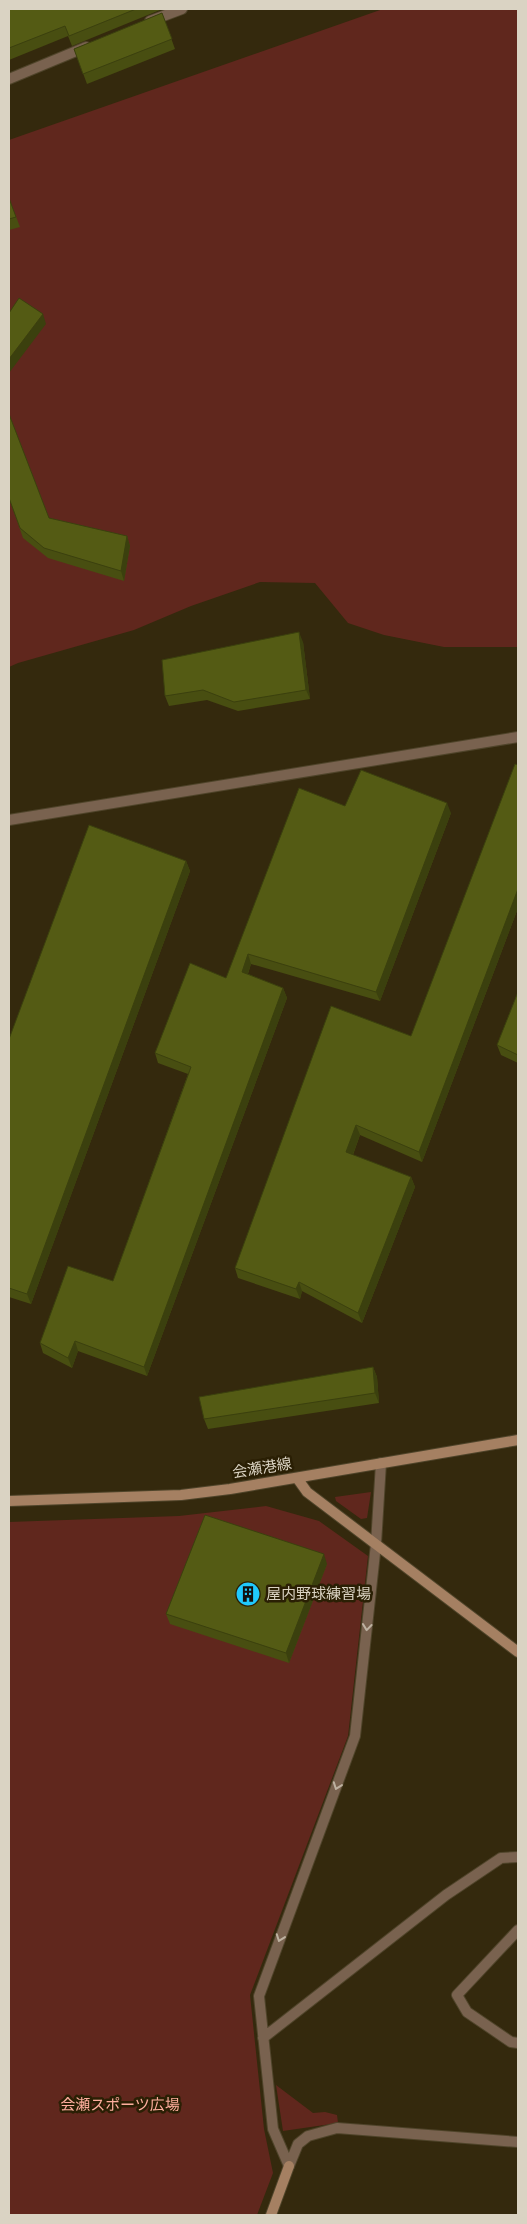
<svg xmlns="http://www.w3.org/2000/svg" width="527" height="2224" font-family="'Noto Sans','Noto Sans JP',sans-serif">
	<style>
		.green { fill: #60271d }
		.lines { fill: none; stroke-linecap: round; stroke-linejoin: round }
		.lane-casing { stroke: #4f442a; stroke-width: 12 }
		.street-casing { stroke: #4f442a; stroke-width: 12 }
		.secondary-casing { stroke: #4f442a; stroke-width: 12 }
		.lane { stroke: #79624f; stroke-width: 10 }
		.street { stroke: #79624f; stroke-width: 10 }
		.secondary { stroke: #a58062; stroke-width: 10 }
		.wall { fill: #484e11 }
		.shaded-wall { fill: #3b400e }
		.building { fill: #545b14; stroke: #3b400e }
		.oneway { stroke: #bdb1a0 }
		.labels { text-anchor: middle; stroke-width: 5; stroke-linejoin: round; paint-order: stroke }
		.street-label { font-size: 15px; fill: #dad3c3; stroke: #2a1f04 }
		.poi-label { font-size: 15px; fill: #dad3c3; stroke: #2a1f04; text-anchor: start }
		.park-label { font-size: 15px; fill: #feae9e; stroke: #2a1f04 }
	</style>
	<rect width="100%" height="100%" fill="#34290d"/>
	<path class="green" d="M 383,9 L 518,9 L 518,647 L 444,647 L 384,635 L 348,623 L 315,583 L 260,582 L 191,606 L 134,630 L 18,663 L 9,667 L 9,140 Z
		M 371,1492 L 367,1518 L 361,1519 L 336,1501 L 335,1497 Z
		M 266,1506 L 319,1521 L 368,1556 L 348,1736 L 250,1995 L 264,2129 L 273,2173 L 257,2215 L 9,2215 L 9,1522 L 179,1516 Z
		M 276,2085 L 313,2113 L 325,2112 L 337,2115 L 338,2123 L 283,2131 Z"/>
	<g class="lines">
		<defs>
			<path id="lane" d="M 150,21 L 182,9
				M 9,79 L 86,47
				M 9,820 L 518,737
				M 518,1930 L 457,1995 L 467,2012 L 511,2042 L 518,2043"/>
			<path id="street" d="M 263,2038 L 446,1895 L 501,1858 L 518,1857
				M 289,2166 L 273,2129 L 259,1996 L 355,1736 L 376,1544 L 381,1463
				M 289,2166 L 298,2144 L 308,2136 L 337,2128 L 518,2142"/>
			<path id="secondary" d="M 297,1478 L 307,1492 L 518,1652
				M 9,1501 L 181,1495 L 230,1489 L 518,1440
				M 271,2215 L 289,2166"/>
		</defs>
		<use href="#lane" class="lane-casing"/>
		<use href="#street" class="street-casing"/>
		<use href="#secondary" class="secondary-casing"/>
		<use href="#lane" class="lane"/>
		<use href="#street" class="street"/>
		<use href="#secondary" class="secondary"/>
	</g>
	<path class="wall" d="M 9,9 L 160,9 L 160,10 L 72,46 L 68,36 L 9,60 Z
		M 162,13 L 175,49 L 87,84 L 74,49 Z
		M 9,198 L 20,227 L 9,230 Z
		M 9,498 L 49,518 L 127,536 L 130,546 L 124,581 L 48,558 L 23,538 Z
		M 303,642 L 310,699 L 238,711 L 207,700 L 169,706 L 165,696 Z
		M 518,765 L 518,908 L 422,1162 L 360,1135 L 353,1155 L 411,1177 L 415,1187 L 362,1323 L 302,1291 L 300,1299 L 238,1278 L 235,1268 L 411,1036 Z
		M 345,806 L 451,813 L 380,1001 L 251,964 L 248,974 L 283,988 L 287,998 L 147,1376 L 78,1351 L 72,1368 L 43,1353 L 40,1343 L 113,1281 L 188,1074 L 158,1063 L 155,1053 L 226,978 Z
		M 186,861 L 190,871 L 31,1304 L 9,1297 L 9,1039 Z
		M 518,992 L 518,1063 L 501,1055 L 497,1045 Z
		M 373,1367 L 377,1377 L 379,1403 L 208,1429 L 204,1419 Z
		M 327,1564 L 289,1663 L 170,1624 L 166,1614 Z"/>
	<path class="shaded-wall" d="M 43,314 L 46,324 L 9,373 L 9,359 Z
		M 127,536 L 130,546 L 124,581 L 121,571 Z
		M 299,632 L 303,642 L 310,699 L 306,690 Z
		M 447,803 L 451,813 L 380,1001 L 376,992 Z
		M 186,861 L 190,871 L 31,1304 L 27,1294 Z
		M 518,889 L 518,908 L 422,1162 L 419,1152 Z
		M 248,954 L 251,964 L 245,982 L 242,972 Z
		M 283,988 L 287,998 L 147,1376 L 144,1367 Z
		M 356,1125 L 360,1135 L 350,1162 L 346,1152 Z
		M 411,1177 L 415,1187 L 362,1323 L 358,1313 Z
		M 299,1282 L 302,1291 L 300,1299 L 296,1289 Z
		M 75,1341 L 78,1351 L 72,1368 L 68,1358 Z
		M 373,1367 L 377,1377 L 379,1403 L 375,1393 Z
		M 324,1554 L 327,1564 L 289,1663 L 286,1653 Z"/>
	<path class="building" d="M 9,9 L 136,9 L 69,36 L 65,26 L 9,48 Z
		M 162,13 L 172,39 L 83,74 L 74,49 Z
		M 9,198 L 16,217 L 9,219 Z
		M 19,298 L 43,314 L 9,359 L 9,313 Z
		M 9,414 L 49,518 L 127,536 L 121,571 L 44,548 L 20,528 L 9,498 Z
		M 299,632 L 306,690 L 234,702 L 203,690 L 165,696 L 162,660 Z
		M 515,764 L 518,765 L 518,889 L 419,1152 L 356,1125 L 346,1152 L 411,1177 L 358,1313 L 299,1282 L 296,1289 L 235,1268 L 331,1006 L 411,1036 Z
		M 361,770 L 447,803 L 376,992 L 248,954 L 242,972 L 283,988 L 144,1367 L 75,1341 L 68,1358 L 40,1343 L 68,1266 L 113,1281 L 191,1067 L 155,1053 L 190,963 L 226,978 L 299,788 L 345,806 Z
		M 89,825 L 186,861 L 27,1294 L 9,1288 L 9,1039 Z
		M 518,992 L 518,1055 L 497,1045 Z
		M 373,1367 L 375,1393 L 204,1419 L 199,1397 Z
		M 205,1515 L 324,1554 L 286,1653 L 166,1614 Z"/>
	<defs><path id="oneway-chevron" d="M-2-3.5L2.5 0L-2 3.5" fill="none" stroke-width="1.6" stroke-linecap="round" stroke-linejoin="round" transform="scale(1.25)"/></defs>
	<g class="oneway">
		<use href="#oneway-chevron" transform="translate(367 1627) rotate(96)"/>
		<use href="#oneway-chevron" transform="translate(337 1786) rotate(110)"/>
		<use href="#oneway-chevron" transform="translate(280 1938) rotate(110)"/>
	</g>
	<defs>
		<symbol id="building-disc" viewBox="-11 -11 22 22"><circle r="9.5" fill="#20c9fd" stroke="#2a1f04"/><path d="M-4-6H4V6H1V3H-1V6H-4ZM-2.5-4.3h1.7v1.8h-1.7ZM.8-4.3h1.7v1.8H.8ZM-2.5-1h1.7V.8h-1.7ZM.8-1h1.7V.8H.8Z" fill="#111"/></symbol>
	</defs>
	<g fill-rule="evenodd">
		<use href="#building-disc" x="234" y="1580" width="28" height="28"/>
	</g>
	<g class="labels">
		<g class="street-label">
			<text transform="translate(262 1468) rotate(-9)" y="5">会瀬港線</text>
		</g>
		<g class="poi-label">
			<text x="266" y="1599">屋内野球練習場</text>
		</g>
		<g class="park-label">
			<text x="120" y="2110">会瀬スポーツ広場</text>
		</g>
	</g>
	<rect width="527" height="2224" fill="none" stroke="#dad3c3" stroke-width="20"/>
</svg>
